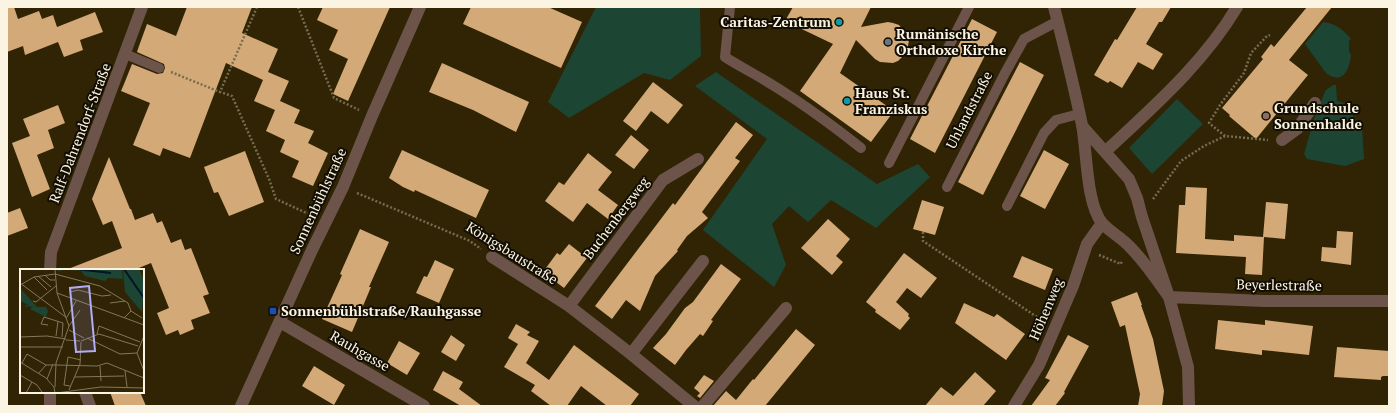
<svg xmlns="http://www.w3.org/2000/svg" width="1396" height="413" font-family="'PT Serif',serif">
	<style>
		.green { fill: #1d4533 }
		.building { fill: #d3a978 }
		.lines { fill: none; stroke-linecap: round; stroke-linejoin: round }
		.path { stroke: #776c51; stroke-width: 2.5; stroke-dasharray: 2 2; stroke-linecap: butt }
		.lane { stroke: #6d544a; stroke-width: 10 }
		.street { stroke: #6d544a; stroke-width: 12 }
		.culture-dot { fill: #0f9aa8; stroke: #130e03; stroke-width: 1.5 }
		.worship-dot { fill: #6b7280; stroke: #130e03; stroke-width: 1.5 }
		.education-dot { fill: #8d6e63; stroke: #130e03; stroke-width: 1.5 }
		.transit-dot { fill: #1a4fb4; stroke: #130e03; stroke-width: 1.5 }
		.labels { text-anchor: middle; stroke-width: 4; stroke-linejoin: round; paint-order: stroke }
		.poi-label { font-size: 14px; font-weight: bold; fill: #fcf4e2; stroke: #130e03; text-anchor: start }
		.street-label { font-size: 14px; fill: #fcf4e2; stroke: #130e03 }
		.inset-river { fill: none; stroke: #001526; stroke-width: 2 }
		.inset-road { fill: none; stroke: #82775d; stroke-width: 1 }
		.view { fill: #b2adf9; fill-opacity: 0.15; stroke: #b2adf9; stroke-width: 2 }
		.inset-edge { fill: none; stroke: #fcf4e2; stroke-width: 2 }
	</style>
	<rect width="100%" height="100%" fill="#302404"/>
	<path class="green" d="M 596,7 L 700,7 L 701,56 L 670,80 L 644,73 L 569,118 L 548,102 Z
		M 1323,22 C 1335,23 1344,30 1351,39 L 1349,41 L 1349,52 L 1351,54 C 1350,69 1343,86 1326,73 L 1305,44 Z
		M 716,72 L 877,184 L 918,164 L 930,177 L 876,228 L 831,200 L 808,222 L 789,206 L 772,224 L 786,265 L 774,287 L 703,230 L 767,139 L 695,86 Z
		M 1333,85 L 1336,85 L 1337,101 L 1349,105 L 1352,114 L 1362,127 L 1364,159 L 1345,166 L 1307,159 L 1304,154 L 1314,119 L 1324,94 L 1326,90 Z
		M 1177,99 L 1203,124 L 1152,174 L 1129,148 Z"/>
	<path class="building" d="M 7,7 L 14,7 L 18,19 L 39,11 L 42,19 L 53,15 L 57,27 L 95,12 L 103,32 L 80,40 L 83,50 L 64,57 L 58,42 L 25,55 L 23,46 L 7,52 Z
		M 187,7 L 252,7 L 242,33 L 278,49 L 268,72 L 289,81 L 280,101 L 300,110 L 294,123 L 314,131 L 308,143 L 328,153 L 313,186 L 292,177 L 299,161 L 280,152 L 285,140 L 266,131 L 275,110 L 254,101 L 263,80 L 226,63 L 190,158 L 163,148 L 160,156 L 133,145 L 150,103 L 121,91 L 124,84 L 132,64 L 157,74 L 163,73 L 165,68 L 164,64 L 137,52 L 139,46 L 147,24 L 176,36 Z
		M 323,7 L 390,7 L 348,101 L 333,94 L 348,59 L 329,50 L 338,30 L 317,20 Z
		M 471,7 L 548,7 L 582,22 L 561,68 L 463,24 Z
		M 793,7 L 871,7 L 861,27 L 888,22 L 893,23 L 899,25 L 907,35 L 909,40 L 907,52 L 898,61 L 893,63 L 880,62 L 875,59 L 856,40 L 840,73 L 894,111 L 871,142 L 800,91 L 833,44 L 785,21 Z
		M 1137,7 L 1171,7 L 1162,22 L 1159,22 L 1146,44 L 1163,54 L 1153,70 L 1138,62 L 1122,88 L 1110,81 L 1108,83 L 1094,75 L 1115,39 L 1117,40 Z
		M 1307,7 L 1332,7 L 1289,60 L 1308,75 L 1256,139 L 1229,116 L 1230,115 L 1222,108 L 1263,59 L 1261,57 L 1271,44 L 1274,47 Z
		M 972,19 L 997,32 L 935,153 L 910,139 Z
		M 1020,62 L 1044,75 L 983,195 L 958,182 Z
		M 442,63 L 529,102 L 516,132 L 473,110 L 429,92 Z
		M 653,82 L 683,105 L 668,124 L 651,111 L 636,131 L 623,121 Z
		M 58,105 L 65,123 L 48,130 L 54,148 L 37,155 L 50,189 L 32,197 L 12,143 L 30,136 L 23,119 Z
		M 736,122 L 753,135 L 735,158 L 740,161 L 702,212 L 708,218 L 687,236 L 677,250 L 678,251 L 655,276 L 640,311 L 626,300 L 612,319 L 595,306 L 673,203 L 675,205 Z
		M 631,135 L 649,150 L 634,169 L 615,155 Z
		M 402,150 L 489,190 L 476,218 L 415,190 L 414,192 L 403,187 L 389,178 Z
		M 1044,150 L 1069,164 L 1045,209 L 1020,196 Z
		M 245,151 L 264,202 L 229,216 L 218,192 L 214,193 L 204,167 Z
		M 588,153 L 612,172 L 598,190 L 618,205 L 608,219 L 587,203 L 573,222 L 545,201 L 559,182 L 564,185 Z
		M 109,157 L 130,209 L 131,209 L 135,220 L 153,213 L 157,223 L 162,221 L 171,243 L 181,239 L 185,250 L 191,248 L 209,294 L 203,296 L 210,313 L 191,320 L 194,329 L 180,335 L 178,330 L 166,335 L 157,313 L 169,308 L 151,263 L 134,270 L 68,270 L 68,269 L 122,248 L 112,221 L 103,225 L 92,199 Z
		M 1186,187 L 1207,188 L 1205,239 L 1234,241 L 1234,235 L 1263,237 L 1266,202 L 1288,204 L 1285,239 L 1264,237 L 1262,275 L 1245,274 L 1246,257 L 1176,253 L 1179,205 L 1185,205 Z
		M 922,200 L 944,207 L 935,235 L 913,229 Z
		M 20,208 L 28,228 L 7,236 L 7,213 Z
		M 828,219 L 850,239 L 836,256 L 843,262 L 832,275 L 801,248 Z
		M 360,229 L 389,242 L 369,287 L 371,287 L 352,332 L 322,319 L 342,275 L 340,274 Z
		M 1337,231 L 1353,232 L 1351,265 L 1321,261 L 1322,247 L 1336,248 Z
		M 569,244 L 587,258 L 564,288 L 543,272 L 557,253 L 560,255 Z
		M 904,253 L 937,278 L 921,298 L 907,288 L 896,302 L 909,314 L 908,316 L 910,318 L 900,330 L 875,312 L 876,310 L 866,302 Z
		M 1022,256 L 1053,269 L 1045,290 L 1013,277 Z
		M 435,260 L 454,269 L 439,303 L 416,293 L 424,276 L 427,277 Z
		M 721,264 L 741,279 L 711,320 L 713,321 L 703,336 L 700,334 L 686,350 L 675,365 L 653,348 L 666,334 L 685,308 L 693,302 Z
		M 1137,292 L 1142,305 L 1141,305 L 1153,339 L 1164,391 L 1162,406 L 1138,406 L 1140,394 L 1125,325 L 1120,327 L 1111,302 Z
		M 964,303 L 994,317 L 997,314 L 1025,334 L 1006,360 L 955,323 Z
		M 1218,320 L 1265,325 L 1265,320 L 1313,326 L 1309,355 L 1262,350 L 1262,355 L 1215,349 Z
		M 516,324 L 530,332 L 527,335 L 539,341 L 526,363 L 549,380 L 574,345 L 639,394 L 630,406 L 607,406 L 581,386 L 567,406 L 551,406 L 531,391 L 535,385 L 504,367 L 518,344 L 508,338 Z
		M 796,329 L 815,345 L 765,406 L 713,406 L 726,391 L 736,400 L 753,379 L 754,380 Z
		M 451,335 L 465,345 L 456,361 L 441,352 Z
		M 1068,335 L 1089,346 L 1064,392 L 1065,393 L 1055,406 L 1031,406 L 1050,380 L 1045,378 Z
		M 399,341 L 420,353 L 407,375 L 387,363 Z
		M 1337,347 L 1389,351 L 1389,376 L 1383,376 L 1381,377 L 1381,380 L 1334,377 Z
		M 314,366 L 345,385 L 334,405 L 302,386 Z
		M 443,371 L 463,382 L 459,389 L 482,406 L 461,406 L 433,390 Z
		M 975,372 L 996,391 L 983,406 L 925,406 L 941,387 L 953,396 Z
		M 704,375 L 714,381 L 700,398 L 697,396 L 700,393 L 694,388 Z
		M 110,392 L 140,392 L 146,406 L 115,406 Z"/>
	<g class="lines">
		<path class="path" d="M 257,7 L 220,92 L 232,96 L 269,179 L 276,199 L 313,216
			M 298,7 L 334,98 L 359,110
			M 171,72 L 220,92
			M 1225,136 L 1209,123 L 1220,105 L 1244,73 L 1251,53 L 1267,36 L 1270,35
			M 357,193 L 470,241 L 481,249
			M 1153,199 L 1181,161 L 1204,146 L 1225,136 L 1268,140
			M 923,232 L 923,241 L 1043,321
			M 1099,255 L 1121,264 L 1122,260"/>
		<path class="lane" d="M 730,7 L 725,57 C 734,63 744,68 754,74 C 791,95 827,121 861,148
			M 125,54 L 159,68
			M 889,163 L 969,7
			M 947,187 L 1005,73 L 1024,39 L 1058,21
			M 1007,206 L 1044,133 L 1056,120 L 1079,114"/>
		<path class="street" d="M 1054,7 C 1064,46 1074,86 1082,125 C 1087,151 1086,203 1102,223 C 1110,232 1122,238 1130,247 C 1145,262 1157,280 1169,297
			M 1082,126 L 1129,179 L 1137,198 L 1142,217 L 1169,297 L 1188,367 L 1189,406
			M 1282,140 L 1297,129 L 1315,103
			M 1105,152 C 1153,107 1203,64 1237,7
			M 492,257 L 569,306 L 631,354 L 694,406
			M 50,270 L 51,252 L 142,7
			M 1169,297 L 1264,301 L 1389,301
			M 569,306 L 663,180 L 698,159
			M 280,322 L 424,406
			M 631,354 L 703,261
			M 50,392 L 50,406
			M 85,392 L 90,406
			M 241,406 L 312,250 L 343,187 L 372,116 L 420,7
			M 703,406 L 786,308
			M 1014,406 L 1039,365 L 1073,286 L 1087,244 L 1102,223"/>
	</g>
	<g class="culture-dot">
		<circle cx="839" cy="22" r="4"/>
		<circle cx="847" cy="101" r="4"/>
	</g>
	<circle class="worship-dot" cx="888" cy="42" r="4"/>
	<circle class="education-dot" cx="1266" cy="116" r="4"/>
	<rect class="transit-dot" x="269" y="307" width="8" height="8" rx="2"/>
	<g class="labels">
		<g class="poi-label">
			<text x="831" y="27" text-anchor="end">Caritas-Zentrum</text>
			<text x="896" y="39">Rumänische<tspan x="896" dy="16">Orthdoxe Kirche</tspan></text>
			<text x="855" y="98">Haus St.<tspan x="855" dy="16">Franziskus</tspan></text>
			<text x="1274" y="113">Grundschule<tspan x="1274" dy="16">Sonnenhalde</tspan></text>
			<text x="281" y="316">Sonnenbühlstraße/Rauhgasse</text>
		</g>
		<g class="street-label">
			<text transform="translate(969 110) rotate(-63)" y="5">Uhlandstraße</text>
			<text transform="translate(80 133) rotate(-69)" y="5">Ralf-Dahrendorf-Straße</text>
			<text transform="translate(318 201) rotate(-65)" y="5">Sonnenbühlstraße</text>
			<text transform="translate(616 218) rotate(-53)" y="5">Buchenbergweg</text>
			<text transform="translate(512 253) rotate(32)" y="5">Königsbaustraße</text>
			<text transform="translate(1279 285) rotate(1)" y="5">Beyerlestraße</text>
			<text transform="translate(1046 309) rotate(-67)" y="5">Höhenweg</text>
			<text transform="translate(360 351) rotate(30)" y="5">Rauhgasse</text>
		</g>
	</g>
	<g transform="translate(20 269)">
		<rect width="124" height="124" fill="#302404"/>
		<path d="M 40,0 L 102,0 L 103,10 L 88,9 L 85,12 L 65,7 L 61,2 L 47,0 L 37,3 ZM 103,0 L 119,0 L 124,11 L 122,43 L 105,23 ZM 0,19 L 17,38 L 26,38 L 28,42 L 26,48 L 10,40 L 13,37 L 10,38 L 7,35 L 8,38 L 5,38 L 7,35 L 0,32 Z" fill="#1d4533"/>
		<path class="inset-river" d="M 56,0 L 91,4M 104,0 L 124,29"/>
		<path class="inset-road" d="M 35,0 L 37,24 L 49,57 L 36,94 L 35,118M 25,6 L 30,11 L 35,11M 18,7 L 31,18M 14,8 L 27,21M 0,14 L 47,49M 2,15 L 14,8 L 35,5 L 80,17 L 108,34 L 111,42 L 104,49M 50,23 L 58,21 L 82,27 L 91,26M 37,24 L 124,56M 13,32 L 16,33 L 36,17M 90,34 L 105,32M 111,42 L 122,49M 47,48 L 56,32M 28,56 L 21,55 L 24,48 L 43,54 L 42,68M 49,57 L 60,41M 49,61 L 64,69M 77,65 L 79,57 L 120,73M 36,67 L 38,52M 124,67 L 117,84 L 124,102M 0,68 L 27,67 L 46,70M 67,69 L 100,85 L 117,84M 46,71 L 60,72M 61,72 L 79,65 L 118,77M 0,78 L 43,78M 0,93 L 26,109 L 34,118 L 35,124M 2,94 L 7,85 L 26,96M 36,96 L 77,97 L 87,94 L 124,109M 80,97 L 81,112M 105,102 L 107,118M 19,104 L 26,96 L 36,96M 0,106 L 17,116 L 22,123M 55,108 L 104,107M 27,110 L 33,95M 50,117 L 44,116 L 48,88 L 61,91M 49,121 L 60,95 L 61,73M 6,124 L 12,113M 36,124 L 81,118 L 124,119"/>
		<path class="view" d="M 69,17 L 75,82 L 56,83 L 50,19 Z"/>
		<rect width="124" height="124" class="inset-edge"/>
	</g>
	<rect width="1396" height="413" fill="none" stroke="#fcf4e2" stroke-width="16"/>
</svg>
